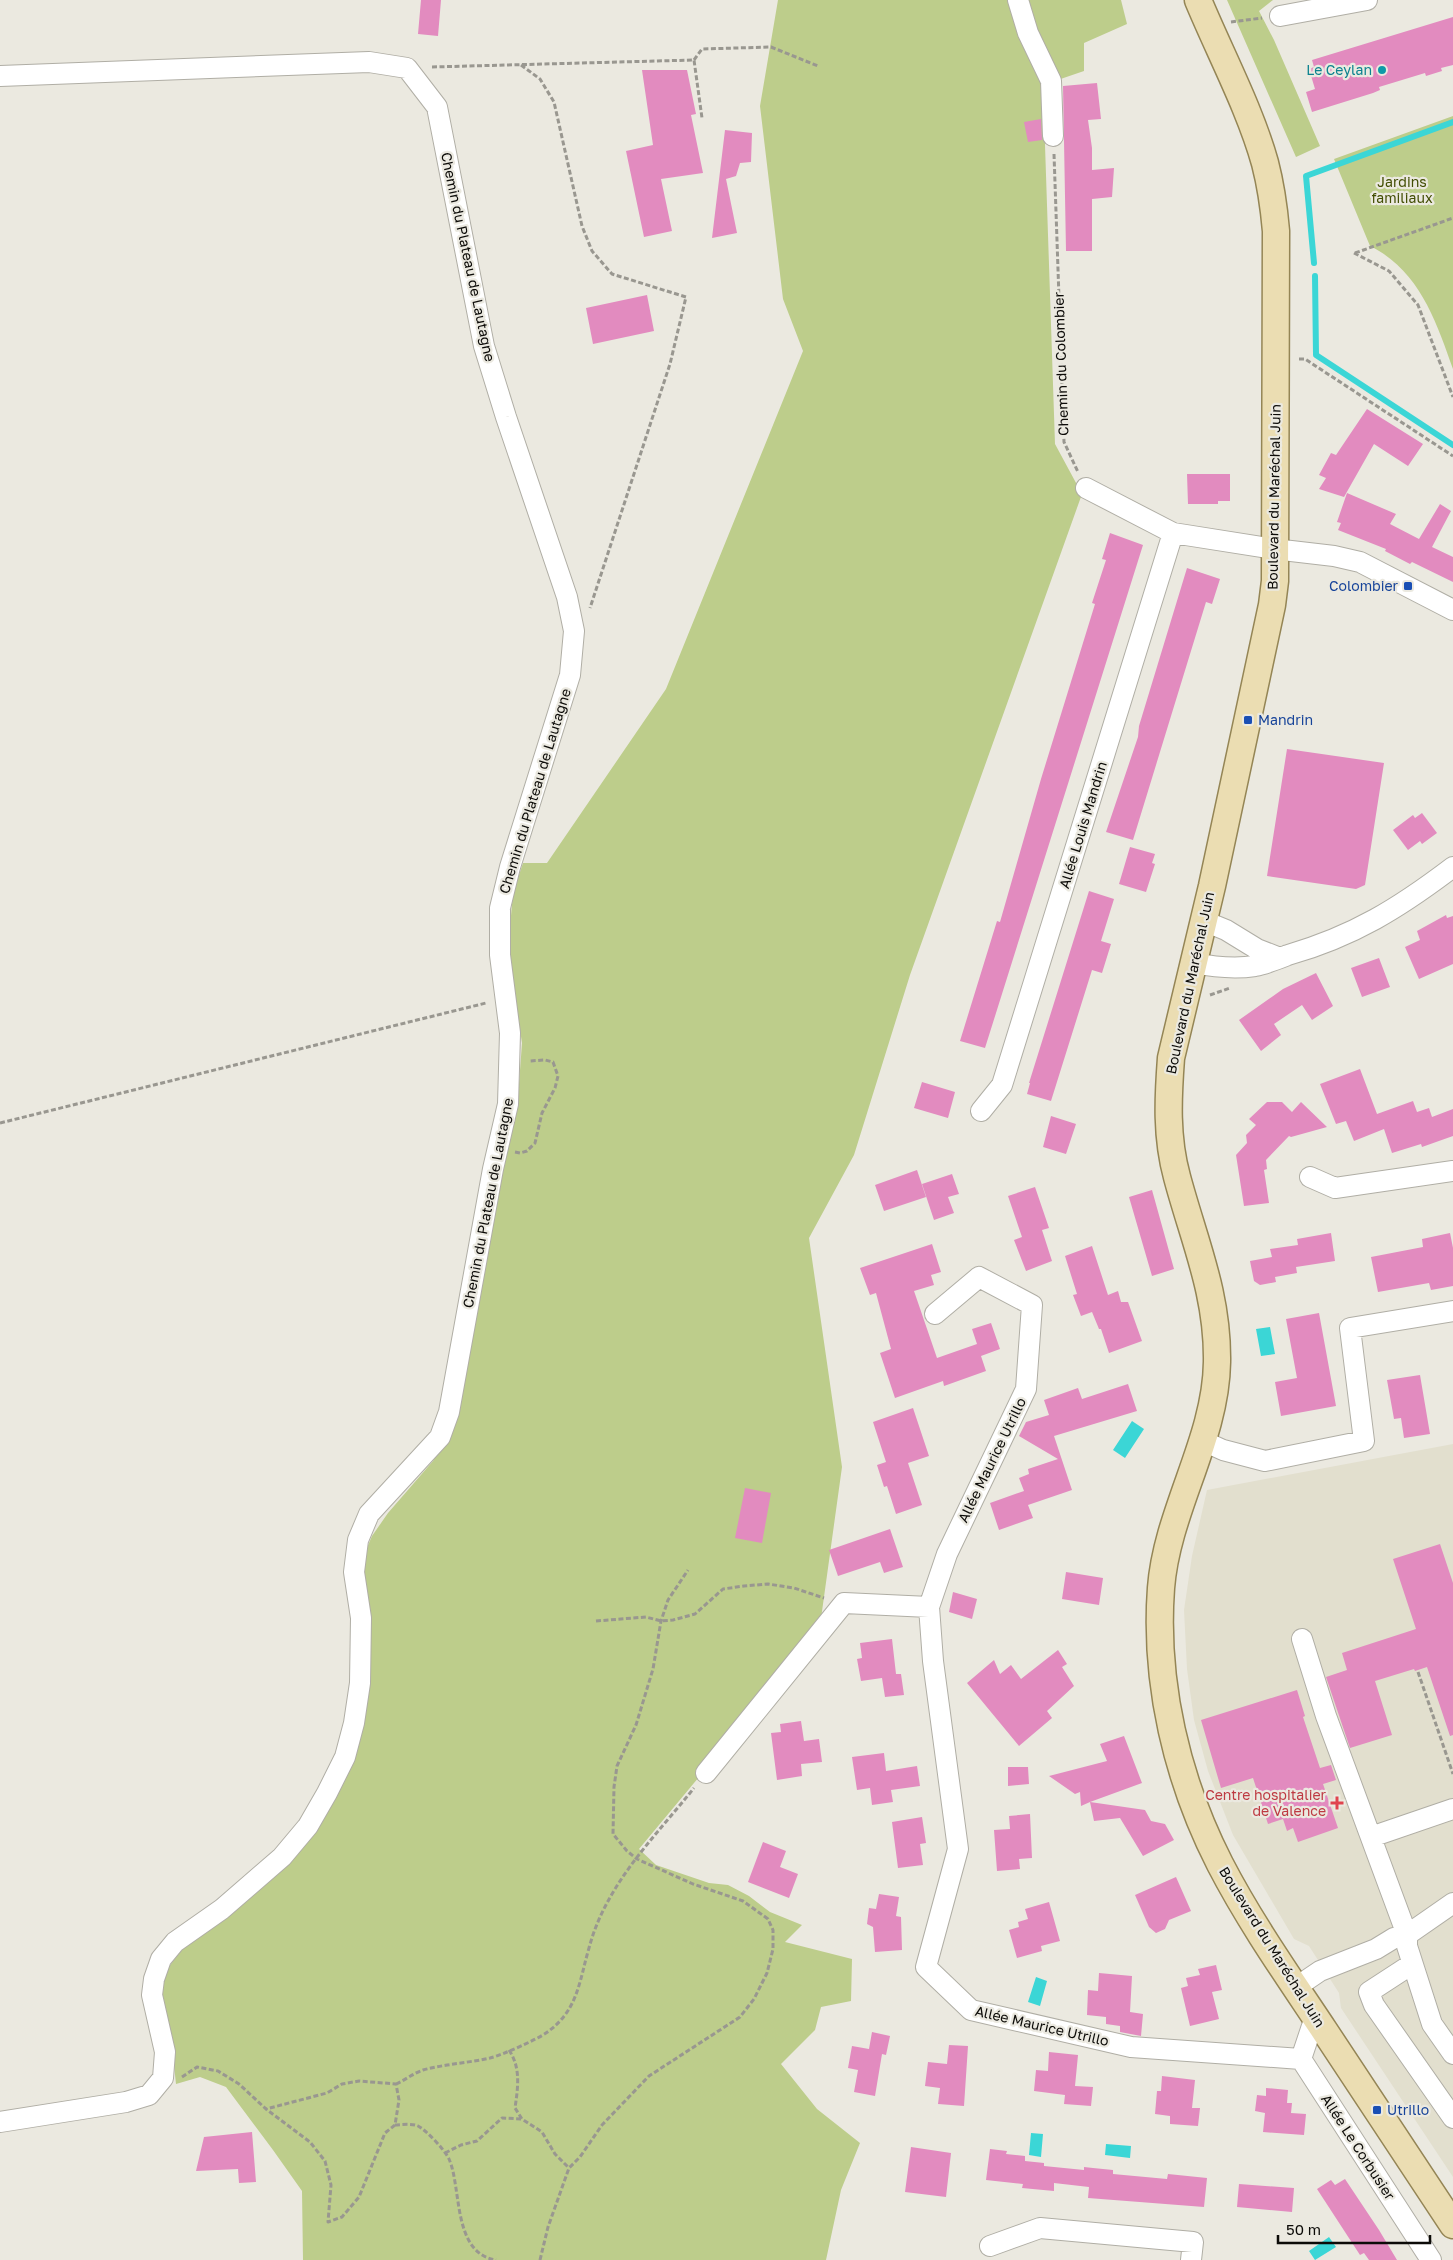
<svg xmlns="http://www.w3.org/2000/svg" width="1453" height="2260" font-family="'Golos Text',sans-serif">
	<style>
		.built { fill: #e2dfce }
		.green { fill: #bdcd8b }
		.water { fill: #3bd6d6 }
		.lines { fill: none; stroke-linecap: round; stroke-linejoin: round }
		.stream { stroke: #3bd6d6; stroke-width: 6 }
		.building { fill: #e28bbf }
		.minor-casing { stroke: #b0aea5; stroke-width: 22 }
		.major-casing { stroke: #948555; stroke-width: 29 }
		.path { stroke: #999790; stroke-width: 3; stroke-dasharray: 5 2.5; stroke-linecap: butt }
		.minor { stroke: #fff; stroke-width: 20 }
		.major { stroke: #ebddb2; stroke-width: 26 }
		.culture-dot { fill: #0f9aa8; stroke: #ebe9e0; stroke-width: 2 }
		.transit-dot { fill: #1a4fb4; stroke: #ebe9e0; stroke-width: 2 }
		.health-dot { fill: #e0444e; stroke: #ebe9e0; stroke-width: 2 }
		.labels { text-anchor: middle; stroke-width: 4.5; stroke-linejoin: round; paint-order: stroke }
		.culture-label { font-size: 14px; fill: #0d838f; stroke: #ebe9e0; text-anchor: end }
		.park-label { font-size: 14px; fill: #424e04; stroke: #ebe9e0 }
		.street-label { font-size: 14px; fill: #0c0b08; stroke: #ebe9e0 }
		.transit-label { font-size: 14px; fill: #164399; stroke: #ebe9e0; text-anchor: start }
		.health-label { font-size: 14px; fill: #be3a42; stroke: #ebe9e0; text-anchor: end }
	</style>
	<rect width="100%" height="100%" fill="#ebe9e0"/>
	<path class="built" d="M 1453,1444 L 1453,2177 L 1341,2008 L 1339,1993 L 1309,1946 L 1294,1939 L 1233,1835 L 1208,1771 L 1194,1720 L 1187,1669 L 1184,1610 L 1192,1556 L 1207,1490 Z"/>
	<path class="green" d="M 778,0 L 1121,0 L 1127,24 L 1084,43 L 1084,71 L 1043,85 L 1055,444 L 1082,494 L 910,975 L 854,1155 L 809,1238 L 842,1467 L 819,1633 L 639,1849 L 656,1865 L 709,1883 L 728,1885 L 749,1896 L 770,1912 L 802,1925 L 785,1942 L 852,1959 L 851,2001 L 821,2007 L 815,2030 L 781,2064 L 817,2109 L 860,2143 L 841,2190 L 826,2260 L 303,2260 L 302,2191 L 273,2150 L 226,2087 L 200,2077 L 176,2084 L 172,2047 L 161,1985 L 167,1969 L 187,1943 L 262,1887 L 358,1743 L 367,1705 L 370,1669 L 363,1557 L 372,1536 L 388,1513 L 433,1461 L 455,1424 L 519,1084 L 522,1043 L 512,979 L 509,938 L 513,893 L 523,863 L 547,863 L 666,689 L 803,351 L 783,299 L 760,106 Z
		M 1227,0 L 1273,0 L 1259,11 L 1274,40 L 1320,146 L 1296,157 Z
		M 1453,116 L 1453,369 C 1436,321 1419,270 1370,246 L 1334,159 Z"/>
	<path class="water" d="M 1270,1327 L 1275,1354 L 1261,1356 L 1256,1329 Z
		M 1132,1421 L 1144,1429 L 1125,1458 L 1113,1450 Z
		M 1036,1977 L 1047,1981 L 1040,2006 L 1028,2002 Z
		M 1031,2133 L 1043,2134 L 1041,2157 L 1029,2155 Z
		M 1106,2144 L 1131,2146 L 1130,2158 L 1105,2155 Z
		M 1329,2237 L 1336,2247 L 1315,2260 L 1309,2251 Z"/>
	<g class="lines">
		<path class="stream" d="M 1314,263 L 1306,176 L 1453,122
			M 1315,276 L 1316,355 L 1453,445"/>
	</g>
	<path class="building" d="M 421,0 L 441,0 L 438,36 L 418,34 Z
		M 1453,17 L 1453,65 L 1441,68 L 1442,71 L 1426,76 L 1425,73 L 1379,87 L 1380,90 L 1373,93 L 1312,112 L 1306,92 L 1315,89 L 1309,69 L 1314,67 L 1312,60 Z
		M 642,70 L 687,70 L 696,114 L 691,115 L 703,173 L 661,179 L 672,231 L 644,237 L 626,151 L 653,145 Z
		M 1097,83 L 1101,119 L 1088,120 L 1092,148 L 1092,170 L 1114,168 L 1112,197 L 1092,199 L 1092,251 L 1066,251 L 1063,86 Z
		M 1041,119 L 1042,140 L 1028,142 L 1024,122 Z
		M 725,130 L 752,133 L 751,162 L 740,163 L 736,176 L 726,179 L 737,233 L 712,238 Z
		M 647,295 L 654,331 L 593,344 L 586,308 Z
		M 1367,409 L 1423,444 L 1408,466 L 1374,444 L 1344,497 L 1319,489 L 1326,478 L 1319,475 L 1331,453 L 1336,455 Z
		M 1187,474 L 1230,474 L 1230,501 L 1218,501 L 1218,504 L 1188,504 Z
		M 1347,493 L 1396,514 L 1390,524 L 1419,539 L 1440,504 L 1451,511 L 1432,547 L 1453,557 L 1453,582 L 1412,562 L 1410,564 L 1385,551 L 1386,549 L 1338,530 L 1341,523 L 1337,522 Z
		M 1110,533 L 1143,545 L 985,1048 L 960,1041 L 997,921 L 1000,922 L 1041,779 L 1095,604 L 1092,603 L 1106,560 L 1102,559 Z
		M 1187,568 L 1220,579 L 1212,604 L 1206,602 L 1133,840 L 1106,832 L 1138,737 L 1139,726 Z
		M 1287,749 L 1384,763 L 1365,885 L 1356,889 L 1267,876 Z
		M 1422,813 L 1437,833 L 1422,844 L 1420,841 L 1408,850 L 1393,830 L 1413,815 L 1415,818 Z
		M 1130,847 L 1155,854 L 1152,863 L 1155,864 L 1146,892 L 1119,884 Z
		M 1089,891 L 1114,899 L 1101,941 L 1111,944 L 1102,973 L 1092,970 L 1051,1101 L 1027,1094 L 1030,1083 L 1029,1083 Z
		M 1446,915 L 1447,918 L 1453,916 L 1453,964 L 1419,979 L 1405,947 L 1420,940 L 1417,931 Z
		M 1379,958 L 1390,987 L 1362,997 L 1351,968 Z
		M 1316,973 L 1333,1006 L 1312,1020 L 1302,1005 L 1274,1024 L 1281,1035 L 1261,1051 L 1239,1020 L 1283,989 Z
		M 1360,1069 L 1377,1114 L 1413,1101 L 1417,1112 L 1429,1108 L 1432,1117 L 1453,1109 L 1453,1136 L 1422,1147 L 1421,1144 L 1392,1153 L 1384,1129 L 1354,1141 L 1346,1121 L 1336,1124 L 1320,1084 Z
		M 922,1082 L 955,1092 L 948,1118 L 914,1108 Z
		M 1267,1102 L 1282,1102 L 1292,1112 L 1301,1102 L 1327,1127 L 1291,1137 L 1289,1136 L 1266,1160 L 1267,1169 L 1264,1170 L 1269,1203 L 1244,1206 L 1236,1155 L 1247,1143 L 1246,1135 L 1256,1125 L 1249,1119 Z
		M 1051,1116 L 1076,1124 L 1066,1154 L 1043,1147 Z
		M 917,1170 L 926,1197 L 884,1211 L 875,1185 Z
		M 952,1174 L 959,1194 L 948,1197 L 954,1213 L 934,1220 L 922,1184 Z
		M 1035,1187 L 1049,1228 L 1042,1230 L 1052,1261 L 1026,1271 L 1014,1240 L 1022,1237 L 1008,1196 Z
		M 1152,1190 L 1174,1269 L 1152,1276 L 1129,1197 Z
		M 1331,1233 L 1335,1261 L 1296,1267 L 1297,1273 L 1275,1277 L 1276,1282 L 1260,1285 L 1254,1281 L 1250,1261 L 1272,1257 L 1270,1249 L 1298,1245 L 1297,1239 Z
		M 1450,1233 L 1453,1248 L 1453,1286 L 1431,1290 L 1429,1283 L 1378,1292 L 1371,1257 L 1423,1247 L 1422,1239 Z
		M 932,1244 L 941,1272 L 931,1275 L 934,1285 L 914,1291 L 937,1358 L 977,1344 L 972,1329 L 991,1323 L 1000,1349 L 981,1356 L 986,1371 L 944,1386 L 943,1381 L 895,1398 L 880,1353 L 891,1349 L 876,1293 L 870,1295 L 860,1268 Z
		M 1092,1246 L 1108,1295 L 1118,1291 L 1121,1302 L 1128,1302 L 1142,1341 L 1109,1353 L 1101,1329 L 1099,1329 L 1092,1312 L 1081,1316 L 1073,1295 L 1077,1294 L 1065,1256 Z
		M 1319,1313 L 1336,1406 L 1281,1416 L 1275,1382 L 1297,1378 L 1286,1319 Z
		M 1420,1375 L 1430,1434 L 1404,1438 L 1401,1418 L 1394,1419 L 1387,1380 Z
		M 1128,1384 L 1137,1411 L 1054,1436 L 1072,1490 L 1028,1505 L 1033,1518 L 999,1530 L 990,1503 L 1024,1491 L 1019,1478 L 1029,1474 L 1028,1469 L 1058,1459 L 1019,1436 L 1026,1422 L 1049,1415 L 1044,1400 L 1078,1388 L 1082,1399 Z
		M 913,1408 L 929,1456 L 908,1463 L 922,1505 L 896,1514 L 887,1486 L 884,1487 L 877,1465 L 886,1462 L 873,1422 Z
		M 745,1488 L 771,1493 L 762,1543 L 735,1538 Z
		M 890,1529 L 903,1567 L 884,1573 L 880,1562 L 838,1576 L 829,1550 Z
		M 1440,1544 L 1453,1583 L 1453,1735 L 1450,1736 L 1427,1667 L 1415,1671 L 1414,1669 L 1375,1681 L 1392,1735 L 1350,1748 L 1326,1677 L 1347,1670 L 1342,1653 L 1416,1629 L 1393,1559 Z
		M 1066,1572 L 1103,1578 L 1099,1605 L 1062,1599 Z
		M 953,1592 L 977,1599 L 972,1619 L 949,1612 Z
		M 892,1639 L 896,1674 L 901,1674 L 904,1695 L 885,1697 L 882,1678 L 861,1681 L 857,1659 L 862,1658 L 860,1643 Z
		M 1058,1650 L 1067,1664 L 1062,1667 L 1074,1686 L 1047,1711 L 1052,1718 L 1019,1746 L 967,1683 L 994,1660 L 1000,1674 L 1011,1665 L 1021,1679 Z
		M 1297,1690 L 1305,1716 L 1303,1717 L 1320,1768 L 1331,1765 L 1336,1780 L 1323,1784 L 1338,1828 L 1298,1842 L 1293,1828 L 1287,1831 L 1283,1819 L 1268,1824 L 1253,1778 L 1221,1788 L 1201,1720 Z
		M 801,1721 L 804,1741 L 819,1739 L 822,1762 L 801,1764 L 802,1776 L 777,1780 L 771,1733 L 781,1732 L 780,1724 Z
		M 1124,1736 L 1142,1783 L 1090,1802 L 1145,1810 L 1151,1821 L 1165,1824 L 1174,1840 L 1143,1856 L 1120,1818 L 1094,1821 L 1090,1802 L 1081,1806 L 1080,1792 L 1075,1794 L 1049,1776 L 1107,1761 L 1100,1744 Z
		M 884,1753 L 886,1771 L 917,1766 L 920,1786 L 891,1790 L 893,1802 L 872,1805 L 870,1788 L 857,1790 L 852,1757 Z
		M 1008,1767 L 1028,1767 L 1029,1784 L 1008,1786 Z
		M 1030,1814 L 1032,1858 L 1019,1859 L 1020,1869 L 997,1871 L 994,1830 L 1010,1829 L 1009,1816 Z
		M 922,1817 L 926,1843 L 920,1844 L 923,1865 L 898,1868 L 892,1822 Z
		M 763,1842 L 786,1851 L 780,1867 L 798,1874 L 789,1898 L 748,1882 Z
		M 1176,1877 L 1191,1911 L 1169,1920 L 1165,1929 L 1156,1933 L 1149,1927 L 1135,1895 Z
		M 879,1894 L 899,1897 L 896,1916 L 901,1917 L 902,1950 L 875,1952 L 873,1927 L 867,1924 L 869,1908 L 876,1909 Z
		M 1049,1902 L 1060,1941 L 1041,1946 L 1042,1951 L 1017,1958 L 1009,1930 L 1019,1927 L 1018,1922 L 1028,1919 L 1025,1909 Z
		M 1216,1965 L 1222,1990 L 1212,1992 L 1219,2019 L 1190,2026 L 1181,1988 L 1188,1986 L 1186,1978 L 1200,1975 L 1198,1969 Z
		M 1099,1973 L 1132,1976 L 1130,2012 L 1143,2014 L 1141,2036 L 1120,2032 L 1120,2026 L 1106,2024 L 1106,2017 L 1087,2015 L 1088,1990 L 1098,1991 Z
		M 872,2032 L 890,2036 L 886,2055 L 882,2054 L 875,2096 L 854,2092 L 858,2070 L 848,2068 L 852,2046 L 869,2049 Z
		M 949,2045 L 968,2046 L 964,2106 L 938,2104 L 940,2088 L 925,2086 L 928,2062 L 947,2064 Z
		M 1049,2052 L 1078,2055 L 1075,2086 L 1093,2087 L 1091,2106 L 1064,2104 L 1065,2095 L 1034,2091 L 1036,2070 L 1048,2071 Z
		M 1162,2076 L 1195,2080 L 1192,2108 L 1200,2108 L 1198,2126 L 1170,2124 L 1170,2116 L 1155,2114 L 1157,2091 L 1161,2091 Z
		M 1266,2088 L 1288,2090 L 1287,2103 L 1292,2103 L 1291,2113 L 1306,2114 L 1304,2135 L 1263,2132 L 1265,2113 L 1255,2111 L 1257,2095 L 1266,2096 Z
		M 252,2132 L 256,2182 L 239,2183 L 238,2169 L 196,2171 L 204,2137 Z
		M 911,2147 L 951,2153 L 946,2197 L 905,2192 Z
		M 990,2149 L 1007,2151 L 1006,2154 L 1025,2156 L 1025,2161 L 1044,2163 L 1044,2166 L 1084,2170 L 1084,2167 L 1093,2168 L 1113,2170 L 1113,2174 L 1167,2179 L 1168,2174 L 1207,2178 L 1204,2207 L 1088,2198 L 1089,2187 L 1054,2183 L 1054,2191 L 1022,2188 L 1023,2184 L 986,2180 Z
		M 1345,2179 L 1379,2230 L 1397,2260 L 1369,2260 L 1364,2253 L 1360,2255 L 1317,2189 L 1331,2180 L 1335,2185 Z
		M 1239,2184 L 1294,2188 L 1292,2212 L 1237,2207 Z"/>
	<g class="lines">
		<defs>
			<path id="minor" d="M 1018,0 L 1028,33 L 1051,81 L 1053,136
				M 1280,16 L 1367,0
				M 0,76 L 369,62 L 407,68 L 437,107 L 484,346 L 506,417 L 567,597 L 574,631 L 570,675 L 510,867 L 500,908 L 500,955 L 510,1033 L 508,1104 L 493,1169 L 449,1412 L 440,1437 L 369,1514 L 358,1540 L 354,1572 L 361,1618 L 360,1683 L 354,1723 L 345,1757 L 327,1793 L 308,1826 L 282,1857 L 222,1909 L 175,1942 L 161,1959 L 154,1979 L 152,1995 L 165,2052 L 163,2078 L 149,2095 L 126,2102 L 0,2122
				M 1086,488 L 1173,533 L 1274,549 L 1334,556 L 1360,562 L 1453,610
				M 1204,921 L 1226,930 L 1257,949 L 1280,958
				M 1194,963 C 1214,967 1235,969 1255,966 C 1266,964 1278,959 1288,955 C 1354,936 1399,908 1453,867
				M 981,1111 L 1002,1085 L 1173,533
				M 1310,1177 L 1335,1188 L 1453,1171
				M 935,1314 L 979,1277 L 1032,1305 L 1026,1389 L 947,1554 L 929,1607 L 933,1661 L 958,1849 L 926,1967 L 971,2010 L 1131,2047 L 1301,2059
				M 1201,1440 L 1223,1450 L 1265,1461 L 1364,1441 L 1350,1328 L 1453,1311
				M 1302,1639 L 1326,1716 L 1407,1935 L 1407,1946 L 1432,2024 L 1453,2054
				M 706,1773 L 844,1603 L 929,1607
				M 1371,1837 L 1453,1809
				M 1412,1964 L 1369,1992 L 1374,2005 L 1453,2118
				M 1295,1988 L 1320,1971 L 1376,1949 L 1394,1938 L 1407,1935 L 1453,1903
				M 1301,2059 L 1431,2260
				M 1301,2059 L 1315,2017
				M 990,2246 L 1040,2228 L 1193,2242 L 1191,2260"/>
			<path id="major" d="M 1198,0 C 1220,53 1250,109 1265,163 C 1271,186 1274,208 1276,231 L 1275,581 L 1272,605 L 1212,886 L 1171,1058 C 1168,1098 1166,1137 1177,1177 C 1194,1241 1218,1293 1217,1362 C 1216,1440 1167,1510 1161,1588 C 1154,1683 1177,1780 1220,1864 C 1250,1922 1288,1976 1324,2030 C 1367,2095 1410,2160 1453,2225"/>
		</defs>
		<use href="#minor" class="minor-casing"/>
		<use href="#major" class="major-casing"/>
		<path class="path" d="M 1231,22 L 1262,18
			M 694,60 L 702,49 L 771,47 L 818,66
			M 521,65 L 540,79 L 554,102 L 582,226 L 592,251 L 612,274 L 686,297 L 670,364 L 590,608
			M 432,67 L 694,60 L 702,118
			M 1054,154 L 1064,442 L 1078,472
			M 1354,253 L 1389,271 L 1418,305 L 1453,397
			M 1355,253 L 1453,218
			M 1299,359 L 1305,359 L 1453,456
			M 1210,995 L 1230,988
			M 0,1123 L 486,1003
			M 515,1152 L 520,1153 L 527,1151 L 535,1143 L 542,1113 L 555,1088 L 558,1076 L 553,1062 L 545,1060 L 529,1061
			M 596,1621 L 646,1617 L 661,1621 L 673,1620 L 695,1614 L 723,1589 L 744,1586 L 768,1584 L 794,1588 L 824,1598
			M 1418,1672 L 1453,1774
			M 509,2050 C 521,2068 518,2087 515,2108 L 522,2119 L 542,2132 L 555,2154 L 569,2168
			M 182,2077 L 197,2067 L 218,2071 L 239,2084 L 266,2109 L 310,2142 L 325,2161 L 331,2185 L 328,2222 L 342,2217 L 359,2197 L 385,2133 L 395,2125 L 399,2100 L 396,2084 L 359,2081 L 342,2084 L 327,2093 L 266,2109
			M 396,2084 C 405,2080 414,2073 423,2070 C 445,2064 468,2063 490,2058 C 502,2055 536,2040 546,2033 C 578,2011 579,1982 589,1948 C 606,1884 654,1838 694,1788
			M 395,2125 C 401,2125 412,2123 418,2126 C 426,2130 445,2150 449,2159 C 462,2188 452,2253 496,2260
			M 445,2153 L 461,2145 L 477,2141 L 502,2118 L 522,2119
			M 540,2260 L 548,2227 L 569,2168 L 580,2157 L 602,2125 L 649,2076 L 740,2017 L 754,1999 L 767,1973 L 773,1949 L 773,1930 L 768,1919 L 743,1901 L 693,1884 L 637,1859 L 627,1851 L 613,1834 L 614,1787 L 617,1766 L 636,1725 L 653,1669 L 661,1621 L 668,1600 L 688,1570"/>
		<use href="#minor" class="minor"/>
		<use href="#major" class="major"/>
	</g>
	<circle class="culture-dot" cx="1382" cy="70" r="5"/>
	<g class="transit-dot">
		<rect x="1403" y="581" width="10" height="10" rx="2.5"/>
		<rect x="1243" y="715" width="10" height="10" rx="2.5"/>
		<rect x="1372" y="2105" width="10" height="10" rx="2.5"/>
	</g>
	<path class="health-dot" d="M1334.5 1795.5h5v5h5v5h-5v5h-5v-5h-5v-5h5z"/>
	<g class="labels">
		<g class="culture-label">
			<text x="1372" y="75">Le Ceylan</text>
		</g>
		<g class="park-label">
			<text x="1402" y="187">Jardins<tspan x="1402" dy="16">familiaux</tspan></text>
		</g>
		<g class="street-label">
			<text transform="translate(468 257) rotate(78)" y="5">Chemin du Plateau de Lautagne</text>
			<text transform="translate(1061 364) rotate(-92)" y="5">Chemin du Colombier</text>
			<text transform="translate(1274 497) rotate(-89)" y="5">Boulevard du Maréchal Juin</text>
			<text transform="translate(535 791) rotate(-73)" y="5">Chemin du Plateau de Lautagne</text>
			<text transform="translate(1083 825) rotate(-73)" y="5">Allée Louis Mandrin</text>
			<text transform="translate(1190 983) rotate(-78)" y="5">Boulevard du Maréchal Juin</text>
			<text transform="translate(488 1203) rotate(-79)" y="5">Chemin du Plateau de Lautagne</text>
			<text transform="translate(992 1460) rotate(-64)" y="5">Allée Maurice Utrillo</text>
			<text transform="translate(1272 1947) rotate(58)" y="5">Boulevard du Maréchal Juin</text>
			<text transform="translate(1042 2026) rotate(13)" y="5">Allée Maurice Utrillo</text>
			<text transform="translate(1358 2147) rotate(57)" y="5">Allée Le Corbusier</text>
		</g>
		<g class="transit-label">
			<text x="1398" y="591" text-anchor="end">Colombier</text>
			<text x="1258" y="725">Mandrin</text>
			<text x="1387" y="2115">Utrillo</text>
		</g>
		<g class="health-label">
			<text x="1326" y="1800">Centre hospitalier<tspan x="1326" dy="16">de Valence</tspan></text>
		</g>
	</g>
	<path d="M1278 2235v8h152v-8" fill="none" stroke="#0c0b08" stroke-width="2.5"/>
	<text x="1286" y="2235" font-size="15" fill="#0c0b08" stroke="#ebe9e0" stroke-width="4" paint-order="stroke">50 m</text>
</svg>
